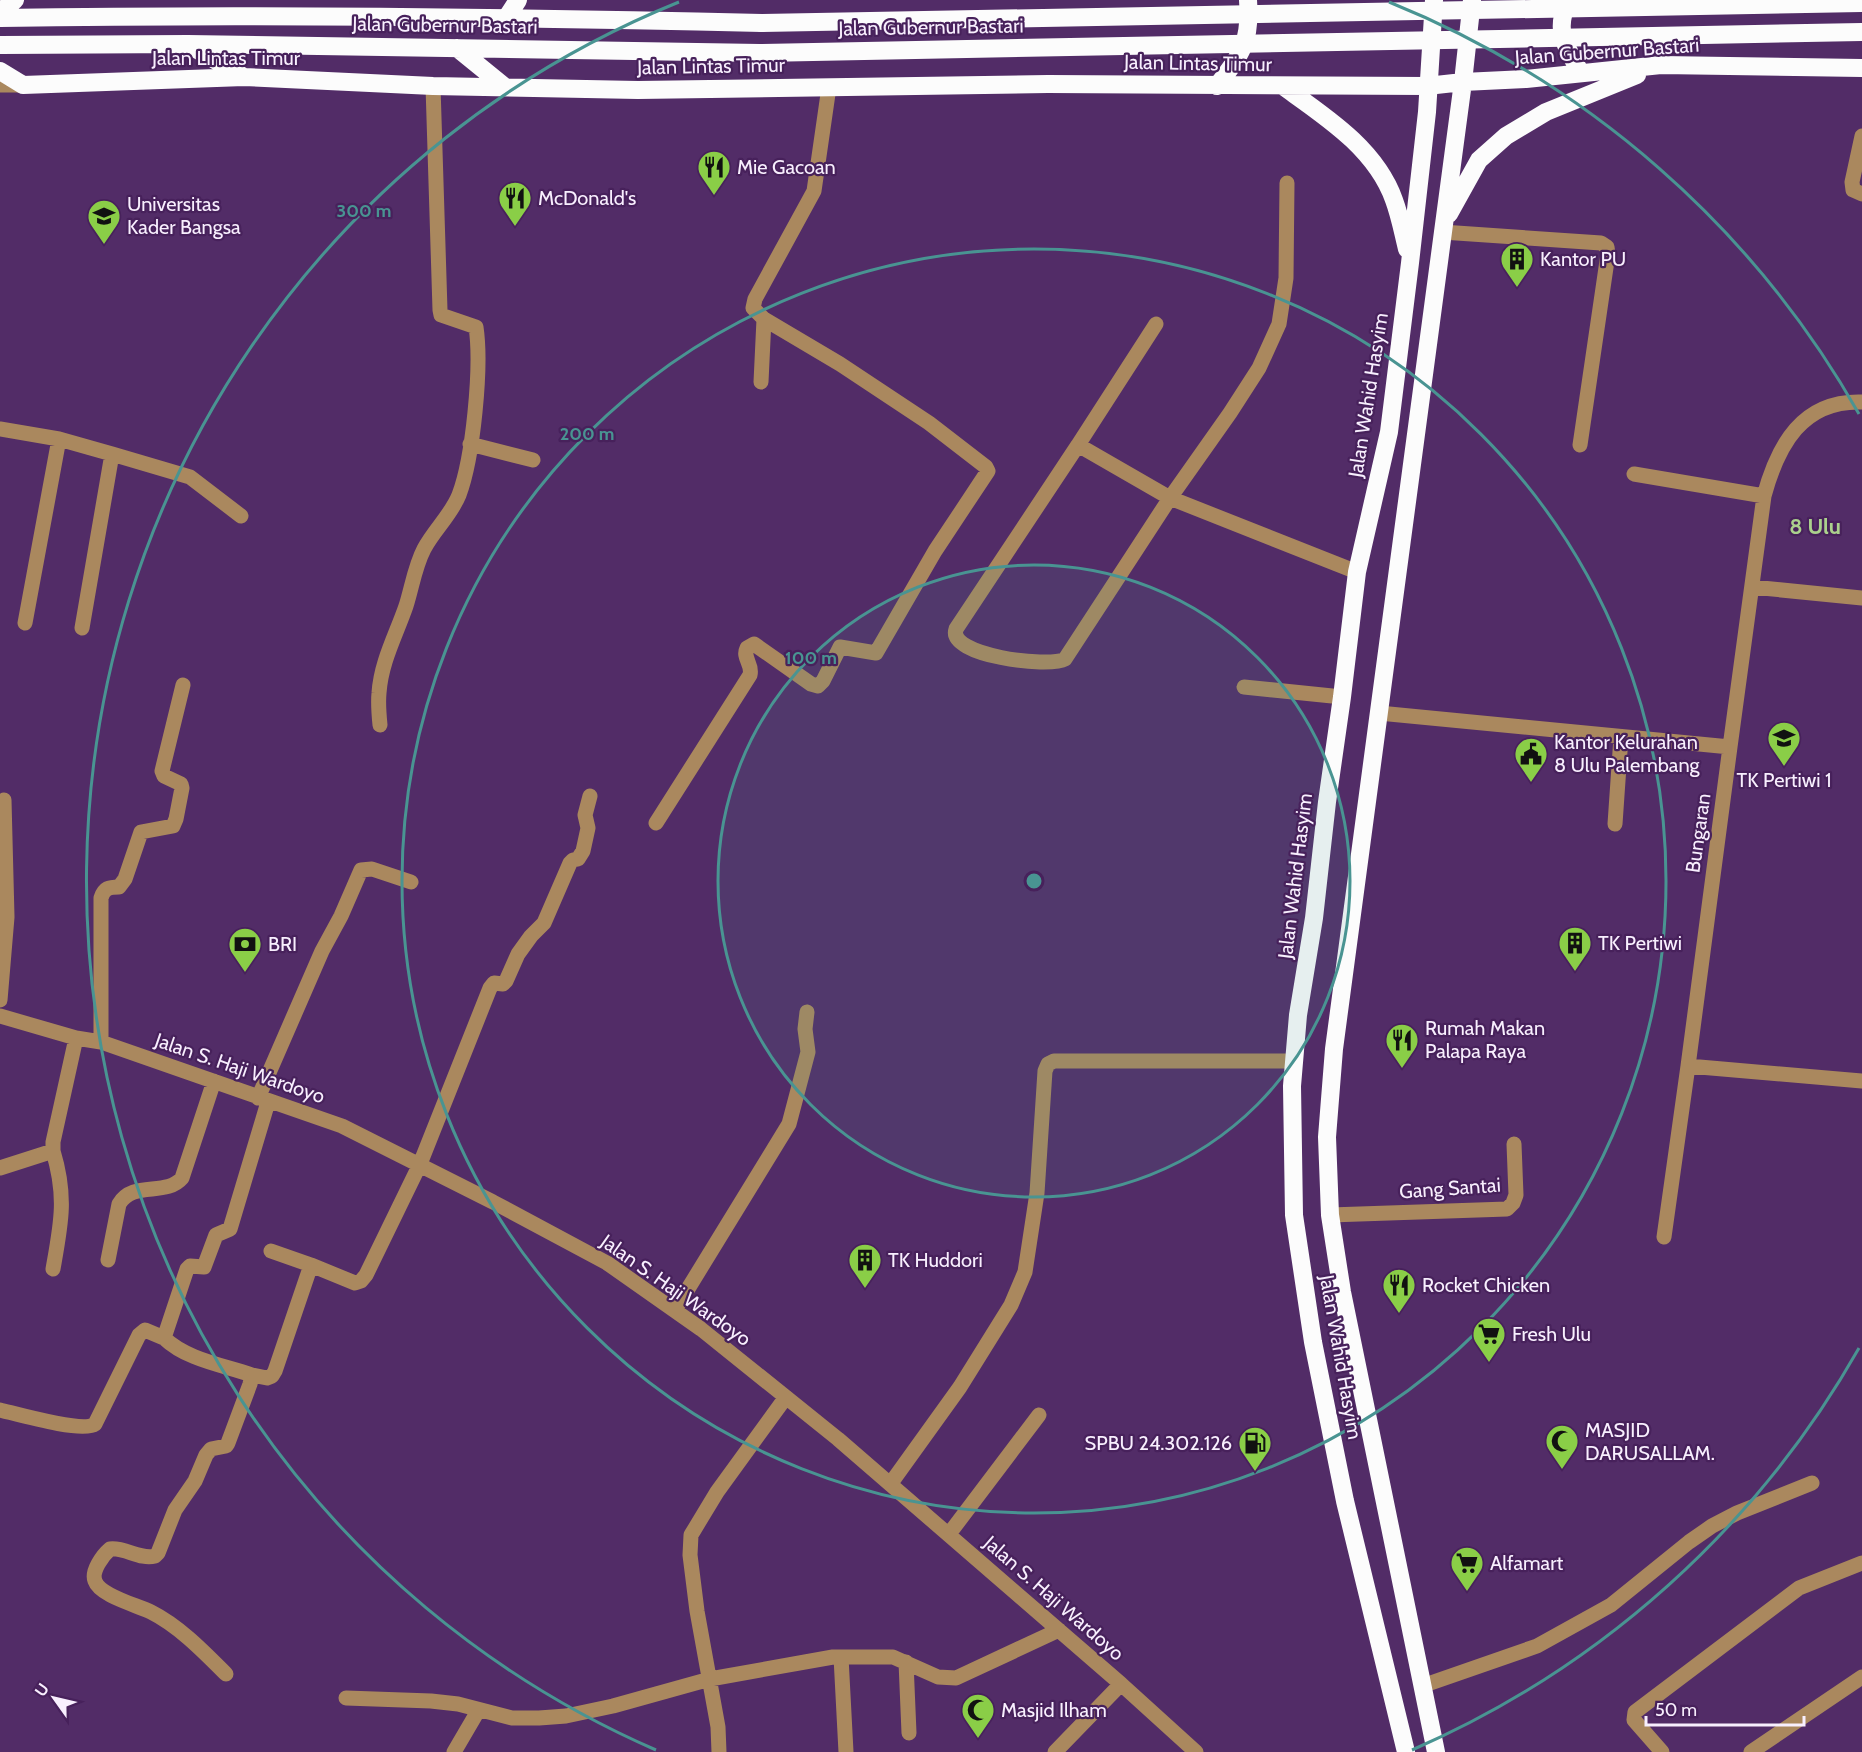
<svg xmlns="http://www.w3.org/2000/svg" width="1862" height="1752" font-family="Cabin,sans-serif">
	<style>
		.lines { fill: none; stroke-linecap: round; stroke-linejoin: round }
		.minor { stroke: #aa885e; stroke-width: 15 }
		.highway { stroke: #fcfcfc; stroke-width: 18 }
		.highway-bridge { stroke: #fcfcfc; stroke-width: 18 }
		.ring { fill: none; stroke: #499492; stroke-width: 3 }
		.labels { text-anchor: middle; stroke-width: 4.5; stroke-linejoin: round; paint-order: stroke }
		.street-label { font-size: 20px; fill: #f8effe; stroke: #47215b }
		.poi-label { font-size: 20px; fill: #f8effe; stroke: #47215b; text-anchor: start }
		.quarter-label { font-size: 22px; font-weight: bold; fill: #abd18d; stroke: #47215b }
		.centre { fill: #499492; stroke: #47215b; stroke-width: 3 }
		.ring-label { font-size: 18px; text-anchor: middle; font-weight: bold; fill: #499492; stroke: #47215b; stroke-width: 4.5; stroke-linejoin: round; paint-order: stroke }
	</style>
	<rect width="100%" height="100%" fill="#522c67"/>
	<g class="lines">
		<path class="minor" d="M 0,85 L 23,85
			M 1862,136 L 1852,182 L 1853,190 L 1862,194
			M 1442,232 L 1601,243 L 1607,247 L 1608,254 L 1580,445
			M 1156,324 L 1078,445 L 1170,498 L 1230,413 L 1259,368 L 1279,324 L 1286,278 L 1287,183
			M 761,382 L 764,319
			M 0,429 L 59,439 L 112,454 L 82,628
			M 470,444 L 533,460
			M 1078,445 L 956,629 C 947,656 1049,668 1065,659 L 1170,498 L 1357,572
			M 112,454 L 190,477 L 241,516
			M 1634,474 L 1764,496
			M 1752,587 L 1862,598
			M 25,623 L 59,439
			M 1244,687 L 1342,697
			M 1379,713 L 1730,747 L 1688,1066 L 1862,1081
			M 380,725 C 379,715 378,703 379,693 C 381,662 396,635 406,606 C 412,587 415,566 424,549 C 434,530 451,515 459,495 C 473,458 482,367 476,327 L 441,315 L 440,310 L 433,86
			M 1730,747 L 1764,496 C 1778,445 1802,400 1862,402
			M 656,823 L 750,675 C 753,664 742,658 747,648 L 754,644 L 811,684 L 818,686 L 823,681 L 840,647 L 876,653 L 935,551 L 988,471 L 986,467 L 929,423 L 840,364 L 764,319 L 753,308 L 755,299 L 814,191 L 829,87
			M 1615,824 L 1621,737
			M 0,1000 L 7,917 L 4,800
			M 0,1016 L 76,1038 L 101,1042 L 342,1126 L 493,1202 L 607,1263 L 701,1329 L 838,1439 L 1121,1684 L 1196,1752
			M 101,1042 L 101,898 C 104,888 109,887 119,887 L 125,879 L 141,832 L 173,826 L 176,819 L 182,788 L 181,784 L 164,776 L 162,771 L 183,685
			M 258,1098 L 322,951 L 341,916 L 361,870 L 372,869 L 411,882
			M 0,1168 L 53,1151 L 53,1142 L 76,1038
			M 1330,1215 L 1507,1209 L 1513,1203 L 1516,1195 L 1514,1144
			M 1664,1237 L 1688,1066
			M 271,1251 L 311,1265
			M 108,1260 L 119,1204 C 133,1180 166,1197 182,1178 L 214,1081
			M 53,1269 C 61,1224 67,1197 53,1151
			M 675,1310 L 789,1124 L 808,1052 L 805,1029 L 807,1012
			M 164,1338 C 187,1360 223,1365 252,1375 L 250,1384 L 228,1443 L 226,1446 L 211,1449 L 206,1455 L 195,1481 L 175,1510 L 158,1553 L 155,1556 C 140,1560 125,1547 110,1549 C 103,1555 91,1571 95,1581 C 100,1596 137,1605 151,1612 C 179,1626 204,1652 226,1674
			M 252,1375 L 267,1378 L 272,1376 L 275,1371 L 311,1265 L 355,1283 L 361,1281 L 366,1275 L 420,1164 L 490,988 L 494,983 L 503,984 L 506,981 L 518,954 L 531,936 L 544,923 L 570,863 L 573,860 L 578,859 L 583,851 L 588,828 L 585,815 L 590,796
			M 0,1410 C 17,1414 83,1433 95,1424 L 139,1335 L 145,1330 L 164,1338 L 187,1269 L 190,1266 L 204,1267 L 216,1235 L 230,1229 L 268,1102
			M 891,1483 L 960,1387 L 1011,1305 L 1025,1272 L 1037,1193 L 1045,1071 L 1048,1064 L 1054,1061 L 1295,1061
			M 949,1534 L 1039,1415
			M 841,1657 L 846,1752
			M 906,1662 L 909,1733
			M 1422,1686 L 1537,1646 L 1611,1605 L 1689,1542 L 1712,1526 L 1737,1513 L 1812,1483
			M 346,1698 L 431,1701 L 458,1704 L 512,1718 L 539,1718 L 566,1716 L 613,1706 L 710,1679 L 833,1657 L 893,1657 L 938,1677 L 956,1678 L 1059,1630
			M 454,1752 L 478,1711
			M 719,1752 L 718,1727 L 697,1611 L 690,1555 L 691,1535 L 717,1492 L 786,1397
			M 1055,1752 L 1121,1684
			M 1662,1752 L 1634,1720 L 1635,1712 L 1799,1588 L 1862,1563
			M 1751,1752 L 1862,1677"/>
		<path class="highway" d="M 1569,0 C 1553,30 1566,47 1581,73
			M 0,12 L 15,0
			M 507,17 L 518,0
			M 0,18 C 254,14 508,17 762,23
			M 0,45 L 188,44 L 760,53
			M 189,45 L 244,77
			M 457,48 L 505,87
			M 0,71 L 23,85 L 244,77 L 433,86 L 638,90 L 1048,84 L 1427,86 L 1463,82 L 1526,79 L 1661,65 L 1862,68
			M 1217,86 C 1242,53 1251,42 1248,0
			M 1284,87 C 1326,117 1376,149 1394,200 C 1400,216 1403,233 1407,249
			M 1449,214 L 1479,160 L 1506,136 L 1546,112 L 1637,75
			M 1406,1752 L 1345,1501 L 1313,1342 L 1294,1215 L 1292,1086 L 1298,1015 L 1314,918 L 1327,802 L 1342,697 L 1357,572 L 1389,432 L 1410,263 L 1427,112 L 1434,0
			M 1436,1752 L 1342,1292 L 1330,1215 L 1327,1137 L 1334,1049 L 1463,82 L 1472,0"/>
		<path class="highway-bridge" d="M 762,23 L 1862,3
			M 760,53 L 1862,32"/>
	</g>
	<circle cx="1034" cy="881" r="316" fill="#499492" fill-opacity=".12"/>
	<g class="ring">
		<circle cx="1034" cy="881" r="316"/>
		<circle cx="1034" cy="881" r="632"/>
		<path d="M1859 1348A948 948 0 0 1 1412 1750M656 1750A948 948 0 0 1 679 2M1389 2A948 948 0 0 1 1859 414"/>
	</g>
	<defs>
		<symbol id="restaurant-pin" viewBox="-11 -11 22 30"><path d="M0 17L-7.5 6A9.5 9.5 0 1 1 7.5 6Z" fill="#8ace47" stroke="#47215b"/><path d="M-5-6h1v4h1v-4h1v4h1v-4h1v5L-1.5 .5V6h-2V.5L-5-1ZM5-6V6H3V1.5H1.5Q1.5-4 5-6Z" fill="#111"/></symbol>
		<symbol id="university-pin" viewBox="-11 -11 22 30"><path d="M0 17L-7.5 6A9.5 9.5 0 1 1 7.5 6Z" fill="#8ace47" stroke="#47215b"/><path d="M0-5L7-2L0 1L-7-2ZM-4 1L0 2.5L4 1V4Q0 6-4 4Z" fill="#111"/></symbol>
		<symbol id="building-pin" viewBox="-11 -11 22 30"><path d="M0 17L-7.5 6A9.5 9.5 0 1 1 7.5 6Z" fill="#8ace47" stroke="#47215b"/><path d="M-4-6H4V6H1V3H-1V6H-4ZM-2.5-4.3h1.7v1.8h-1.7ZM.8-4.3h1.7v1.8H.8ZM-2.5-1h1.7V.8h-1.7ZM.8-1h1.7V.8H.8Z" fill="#111"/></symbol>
		<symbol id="school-pin" viewBox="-11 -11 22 30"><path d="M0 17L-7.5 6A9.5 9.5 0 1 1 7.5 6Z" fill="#8ace47" stroke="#47215b"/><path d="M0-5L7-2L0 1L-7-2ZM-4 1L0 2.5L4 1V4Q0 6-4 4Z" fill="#111"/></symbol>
		<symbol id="civic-pin" viewBox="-11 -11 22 30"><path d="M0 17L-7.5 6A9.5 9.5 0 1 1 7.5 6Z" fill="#8ace47" stroke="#47215b"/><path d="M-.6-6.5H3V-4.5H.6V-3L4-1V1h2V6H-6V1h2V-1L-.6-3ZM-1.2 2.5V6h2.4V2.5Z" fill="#111"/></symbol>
		<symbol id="bank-pin" viewBox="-11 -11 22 30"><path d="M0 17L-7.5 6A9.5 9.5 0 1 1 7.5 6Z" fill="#8ace47" stroke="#47215b"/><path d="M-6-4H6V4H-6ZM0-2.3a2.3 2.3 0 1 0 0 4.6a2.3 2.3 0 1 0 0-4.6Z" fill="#111"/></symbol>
		<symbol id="supermarket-pin" viewBox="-11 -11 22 30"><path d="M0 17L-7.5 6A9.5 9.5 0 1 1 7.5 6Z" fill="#8ace47" stroke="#47215b"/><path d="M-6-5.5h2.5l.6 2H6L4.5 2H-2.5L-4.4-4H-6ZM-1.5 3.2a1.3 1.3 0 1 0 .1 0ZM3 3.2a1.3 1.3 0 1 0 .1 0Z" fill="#111"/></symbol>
		<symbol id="mosque-pin" viewBox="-11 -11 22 30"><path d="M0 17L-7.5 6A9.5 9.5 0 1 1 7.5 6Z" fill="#8ace47" stroke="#47215b"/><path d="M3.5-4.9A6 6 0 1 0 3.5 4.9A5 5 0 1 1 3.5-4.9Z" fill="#111"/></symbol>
		<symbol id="fuel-pin" viewBox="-11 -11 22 30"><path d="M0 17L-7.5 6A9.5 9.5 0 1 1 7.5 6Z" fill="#8ace47" stroke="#47215b"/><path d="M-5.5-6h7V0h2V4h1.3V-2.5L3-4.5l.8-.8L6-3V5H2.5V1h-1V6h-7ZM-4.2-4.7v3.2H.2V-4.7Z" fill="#111"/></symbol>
	</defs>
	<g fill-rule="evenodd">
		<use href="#restaurant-pin" x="695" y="148" width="38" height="52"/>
		<use href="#restaurant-pin" x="496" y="179" width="38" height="52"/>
		<use href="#university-pin" x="85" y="197" width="38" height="52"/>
		<use href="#building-pin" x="1498" y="240" width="38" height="52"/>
		<use href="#school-pin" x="1765" y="719" width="38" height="52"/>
		<use href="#civic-pin" x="1512" y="735" width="38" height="52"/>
		<use href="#building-pin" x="1556" y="924" width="38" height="52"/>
		<use href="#bank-pin" x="226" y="925" width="38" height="52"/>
		<use href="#restaurant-pin" x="1383" y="1021" width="38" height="52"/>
		<use href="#building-pin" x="846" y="1241" width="38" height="52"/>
		<use href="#restaurant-pin" x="1380" y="1266" width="38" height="52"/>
		<use href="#supermarket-pin" x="1470" y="1315" width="38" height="52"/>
		<use href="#mosque-pin" x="1543" y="1422" width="38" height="52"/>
		<use href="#fuel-pin" x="1236" y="1424" width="38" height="52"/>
		<use href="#supermarket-pin" x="1448" y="1544" width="38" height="52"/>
		<use href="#mosque-pin" x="959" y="1691" width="38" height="52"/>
	</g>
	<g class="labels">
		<g class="street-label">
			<text transform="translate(445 25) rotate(1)" y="7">Jalan Gubernur Bastari</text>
			<text transform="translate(931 27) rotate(-1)" y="7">Jalan Gubernur Bastari</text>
			<text transform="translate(1607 51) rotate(-4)" y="7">Jalan Gubernur Bastari</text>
			<text x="226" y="65">Jalan Lintas Timur</text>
			<text transform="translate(1198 63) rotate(1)" y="7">Jalan Lintas Timur</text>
			<text transform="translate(711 66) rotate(-1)" y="7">Jalan Lintas Timur</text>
			<text transform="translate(1368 395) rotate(-81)" y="7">Jalan Wahid Hasyim</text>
			<text transform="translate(1698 833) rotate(-82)" y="7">Bungaran</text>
			<text transform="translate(1295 876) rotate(-83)" y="7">Jalan Wahid Hasyim</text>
			<text transform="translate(240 1068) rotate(19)" y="7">Jalan S. Haji Wardoyo</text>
			<text transform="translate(1450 1188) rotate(-4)" y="7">Gang Santai</text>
			<text transform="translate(676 1290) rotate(35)" y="7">Jalan S. Haji Wardoyo</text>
			<text transform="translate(1341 1357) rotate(80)" y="7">Jalan Wahid Hasyim</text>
			<text transform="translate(1054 1598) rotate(41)" y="7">Jalan S. Haji Wardoyo</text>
		</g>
		<g class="poi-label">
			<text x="737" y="174">Mie Gacoan</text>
			<text x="538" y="205">McDonald's</text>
			<text x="127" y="211">Universitas<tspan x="127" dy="23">Kader Bangsa</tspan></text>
			<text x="1540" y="266">Kantor PU</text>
			<text x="1554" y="749">Kantor Kelurahan<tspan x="1554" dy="23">8 Ulu Palembang</tspan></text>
			<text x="1784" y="787" text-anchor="middle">TK Pertiwi 1</text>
			<text x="1598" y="950">TK Pertiwi</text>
			<text x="268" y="951">BRI</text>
			<text x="1425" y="1035">Rumah Makan<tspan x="1425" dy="23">Palapa Raya</tspan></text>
			<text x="888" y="1267">TK Huddori</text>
			<text x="1422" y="1292">Rocket Chicken</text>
			<text x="1512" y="1341">Fresh Ulu</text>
			<text x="1585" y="1437">MASJID<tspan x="1585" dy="23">DARUSALLAM.</tspan></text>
			<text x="1232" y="1450" text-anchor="end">SPBU 24.302.126</text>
			<text x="1490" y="1570">Alfamart</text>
			<text x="1001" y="1717">Masjid Ilham</text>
		</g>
		<g class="quarter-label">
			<text x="1815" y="534">8 Ulu</text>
		</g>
	</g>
	<circle cx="1034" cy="881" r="9" class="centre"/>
	<g class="ring-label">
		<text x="364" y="217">300 m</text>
		<text x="587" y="440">200 m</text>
		<text x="811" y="664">100 m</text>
	</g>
	<g transform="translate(54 1698) rotate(304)" stroke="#47215b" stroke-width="4.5" paint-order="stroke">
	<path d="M0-4.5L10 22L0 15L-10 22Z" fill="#f8effe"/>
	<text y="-9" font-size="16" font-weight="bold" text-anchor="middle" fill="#f8effe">U</text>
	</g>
	<path d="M1646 1716v9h158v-9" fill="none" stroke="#f8effe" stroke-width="3"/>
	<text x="1655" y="1716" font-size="18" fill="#f8effe" stroke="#47215b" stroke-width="4.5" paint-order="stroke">50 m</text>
</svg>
